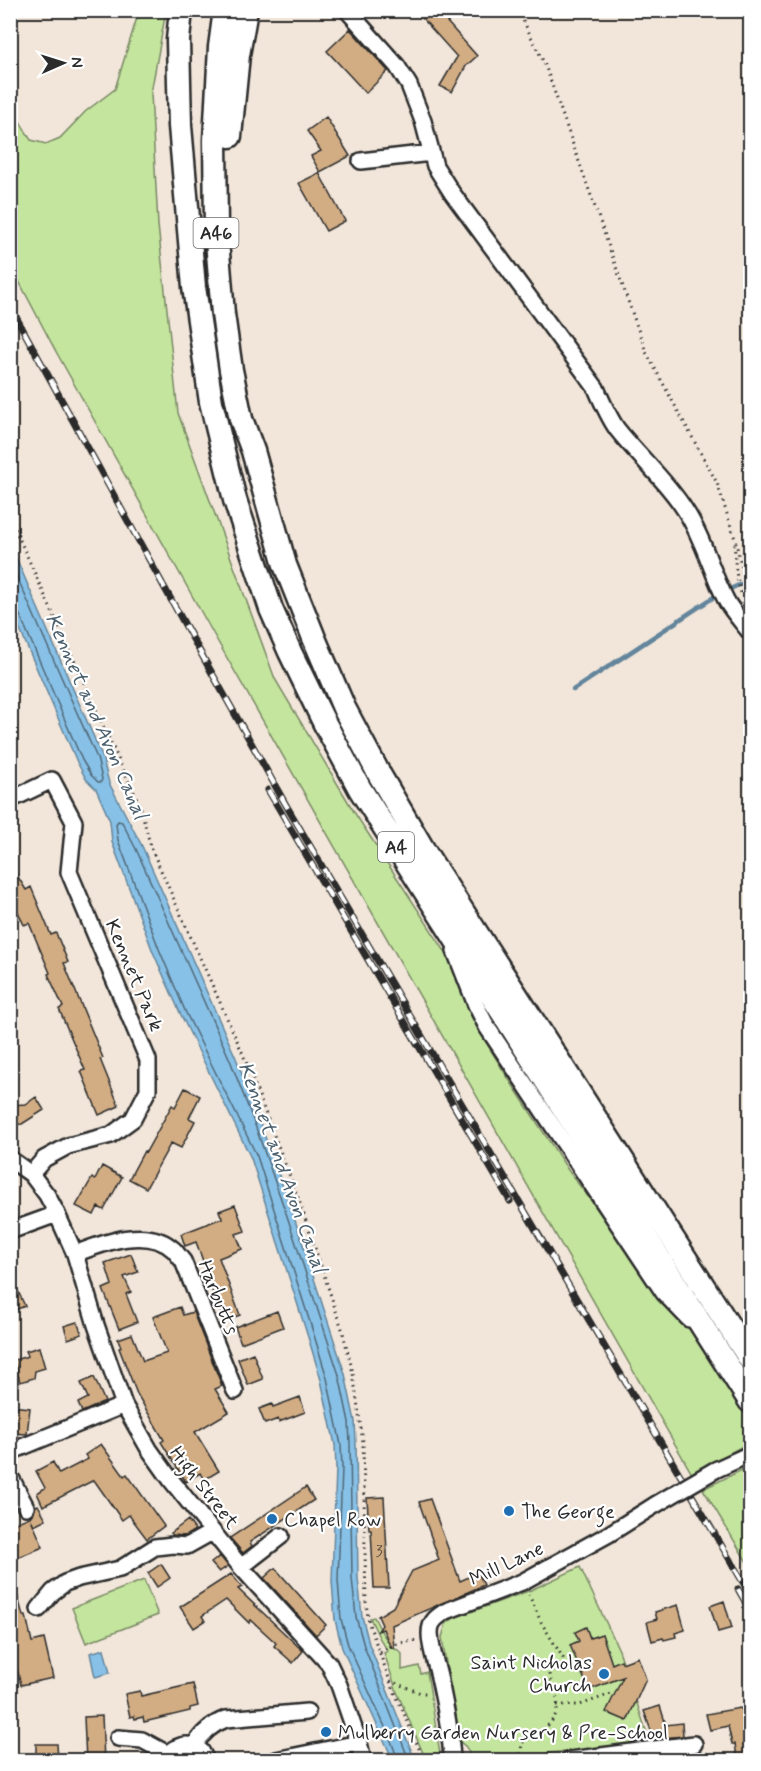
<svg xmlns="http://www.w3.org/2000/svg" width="761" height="1771" font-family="Mynerve,sans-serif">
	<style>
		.green { fill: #c4e59e; stroke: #788864; stroke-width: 1.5 }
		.water { fill: #88c1e7; stroke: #63859c; stroke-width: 1.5 }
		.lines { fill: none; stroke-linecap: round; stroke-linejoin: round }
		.shore { stroke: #506776; stroke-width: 1.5 }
		.stream { stroke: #63859c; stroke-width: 4.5 }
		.building { fill: #d2ad84; stroke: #2b2b2b; stroke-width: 1.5 }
		.minor-casing { stroke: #2b2b2b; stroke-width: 20 }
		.highway-casing { stroke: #2b2b2b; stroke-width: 27 }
		.path { stroke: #2b2b2b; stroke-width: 3; stroke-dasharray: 1.5 4.5; stroke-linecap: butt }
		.minor { stroke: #fff; stroke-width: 15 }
		.highway { stroke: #fff; stroke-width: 22 }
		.rail-casing { stroke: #2b2b2b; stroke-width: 7 }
		.rail { stroke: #fff; stroke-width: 4.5; stroke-dasharray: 14; stroke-linecap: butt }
		.minor-bridge-casing { stroke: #2b2b2b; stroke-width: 20; stroke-linecap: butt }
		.minor-bridge { stroke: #fff; stroke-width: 15 }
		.poi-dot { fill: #1f6fb2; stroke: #fff; stroke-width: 2 }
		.labels { text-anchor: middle; stroke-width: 4.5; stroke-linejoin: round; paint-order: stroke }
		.number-label { font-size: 16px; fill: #554c41 }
		.shield { fill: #fff; stroke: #6b6b6b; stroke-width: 1.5 }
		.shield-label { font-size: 18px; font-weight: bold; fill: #2b2b2b }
		.street-label { font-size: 20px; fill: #2b2b2b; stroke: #fff }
		.poi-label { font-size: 20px; fill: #2b2b2b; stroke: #fff; text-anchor: start }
		.water-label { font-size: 21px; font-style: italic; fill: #4c606d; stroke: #fff }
	</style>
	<rect width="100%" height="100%" fill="#f2e6da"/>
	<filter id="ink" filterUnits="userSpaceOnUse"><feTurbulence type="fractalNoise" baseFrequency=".0167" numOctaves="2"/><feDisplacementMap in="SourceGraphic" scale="12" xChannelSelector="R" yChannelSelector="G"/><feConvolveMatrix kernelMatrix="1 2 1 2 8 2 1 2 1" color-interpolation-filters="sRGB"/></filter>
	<g filter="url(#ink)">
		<path class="green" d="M 139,11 L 166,11 L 151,93 L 158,225 L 178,413 L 275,679 L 356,815 L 452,962 L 481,1034 L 503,1070 L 568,1170 L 650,1280 L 714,1359 L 750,1418 L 750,1442 L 692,1474 L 214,635 L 54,348 L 11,266 L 10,105 L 31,140 L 46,144 L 60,138 L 86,111 L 115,89 Z
			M 750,1466 L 750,1567 L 703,1489 Z
			M 580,1567 L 619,1650 L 650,1742 L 488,1760 L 473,1760 L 466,1747 L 458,1740 L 442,1637 L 446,1624 L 454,1618 L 531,1590 Z
			M 144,1580 L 158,1615 L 86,1643 L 72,1608 Z
			M 374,1617 L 381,1631 L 392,1648 L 398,1650 L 402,1654 L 402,1670 L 419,1666 L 421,1674 L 427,1672 L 441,1760 L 426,1760 L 397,1692 L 384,1653 L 388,1651 L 380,1639 L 370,1618 Z"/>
		<path class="water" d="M 11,546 L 102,756 L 109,783 L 142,846 L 236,1058 L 260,1123 L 293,1214 L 345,1374 L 355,1421 L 356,1443 L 358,1578 L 362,1616 L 369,1644 L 415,1760 L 393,1760 L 342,1648 L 335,1620 L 332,1581 L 336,1468 L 335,1445 L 321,1380 L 308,1337 L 251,1158 L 181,1015 L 153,952 L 112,842 L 110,821 L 96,789 L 86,779 L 77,762 L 11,609 Z
			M 104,1649 L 110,1673 L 95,1677 L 90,1653 Z"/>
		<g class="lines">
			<path class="shore" d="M 10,561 L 97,758 L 102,779 L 101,782 L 98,782 L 91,775 L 82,760 L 19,613 L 15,610 L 10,609
				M 398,1760 L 390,1738 L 348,1645 L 341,1619 L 338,1580 L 342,1468 L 341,1445 L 327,1378 L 314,1335 L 257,1156 L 186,1013 L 159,949 L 118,840 L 116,824 L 118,821 L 122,822 L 136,849 L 230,1060 L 255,1125 L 287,1216 L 339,1375 L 349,1422 L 350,1444 L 352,1578 L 356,1617 L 364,1646 L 409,1760"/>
			<path class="stream" d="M 573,690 L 717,595 L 741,584"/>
		</g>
		<path class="building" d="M 415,10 L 448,10 L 454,18 L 447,22 L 477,56 L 466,66 L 452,92 L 440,86 L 457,57 Z
			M 350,29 L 388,71 L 366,93 L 327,51 Z
			M 326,117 L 350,156 L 320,172 L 311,156 L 321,151 L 307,131 Z
			M 319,173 L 345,221 L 326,231 L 299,183 Z
			M 10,864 L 26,890 L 31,887 L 51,935 L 56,933 L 68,962 L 64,963 L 103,1058 L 100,1059 L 119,1106 L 99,1115 L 81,1071 L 85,1070 L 59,1009 L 63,1007 L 48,974 L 50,973 L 29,923 L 24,925 L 10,894 Z
			M 185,1088 L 200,1096 L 189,1118 L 195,1121 L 181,1148 L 171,1143 L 146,1188 L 129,1179 L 144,1151 L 146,1152 L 172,1105 L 175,1107 Z
			M 36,1097 L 44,1110 L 22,1124 L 10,1125 L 10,1105 L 26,1104 Z
			M 102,1166 L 122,1177 L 104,1210 L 98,1207 L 94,1215 L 76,1206 L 92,1178 L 95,1180 Z
			M 235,1205 L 245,1231 L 236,1234 L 242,1249 L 219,1258 L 240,1315 L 224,1321 L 204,1270 L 206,1269 L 196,1242 L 185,1246 L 181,1234 L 222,1218 L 219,1211 Z
			M 131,1254 L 138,1272 L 124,1277 L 131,1292 L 126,1294 L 137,1322 L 119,1329 L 103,1289 L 112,1285 L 105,1263 Z
			M 10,1274 L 25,1306 L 10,1312 Z
			M 180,1307 L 183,1315 L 193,1312 L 222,1386 L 215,1389 L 229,1412 L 195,1432 L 219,1471 L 204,1480 L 200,1473 L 186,1482 L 161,1442 L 164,1440 L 137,1394 L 119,1348 L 121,1347 L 118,1339 L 132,1334 L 143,1361 L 167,1353 L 153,1317 Z
			M 277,1311 L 283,1327 L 241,1343 L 235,1327 Z
			M 77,1322 L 82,1334 L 68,1339 L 64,1326 Z
			M 39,1347 L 45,1368 L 35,1371 L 34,1378 L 20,1382 L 14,1360 L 28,1356 L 26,1351 Z
			M 253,1353 L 263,1379 L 248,1385 L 238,1359 Z
			M 94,1377 L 105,1402 L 82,1412 L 78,1403 L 88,1398 L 81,1383 Z
			M 300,1397 L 305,1412 L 279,1422 L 278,1419 L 265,1424 L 259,1409 L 272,1404 L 273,1407 Z
			M 10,1406 L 30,1408 L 27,1434 L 10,1433 Z
			M 101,1444 L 124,1476 L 127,1474 L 164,1526 L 147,1539 L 129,1515 L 122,1520 L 94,1480 L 43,1506 L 37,1493 L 45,1488 L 36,1471 L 53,1462 L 59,1474 L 88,1459 L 85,1455 Z
			M 306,1487 L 314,1500 L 250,1542 L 252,1546 L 243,1553 L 230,1538 Z
			M 384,1497 L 389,1588 L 374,1588 L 371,1530 L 369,1530 L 367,1498 Z
			M 430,1499 L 460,1581 L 478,1573 L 484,1585 L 392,1625 L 394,1648 L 391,1648 L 383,1629 L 378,1631 L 382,1625 L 378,1616 L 393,1607 L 412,1571 L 439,1560 L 419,1502 Z
			M 38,1505 L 46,1519 L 34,1525 L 31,1519 L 43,1547 L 14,1559 L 10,1551 L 10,1525 L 30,1517 L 34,1512 L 36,1506 Z
			M 188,1520 L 195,1530 L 185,1536 L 173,1535 L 171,1533 Z
			M 220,1556 L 228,1566 L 219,1572 L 211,1563 Z
			M 161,1564 L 170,1578 L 157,1587 L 148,1573 Z
			M 275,1568 L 326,1625 L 316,1635 L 264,1578 Z
			M 231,1574 L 242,1587 L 238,1589 L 303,1651 L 293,1663 L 274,1646 L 276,1643 L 251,1620 L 249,1623 L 226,1600 L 202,1616 L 205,1621 L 194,1628 L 180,1607 Z
			M 15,1586 L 23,1616 L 26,1616 L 32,1642 L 44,1639 L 53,1678 L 21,1685 L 10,1641 L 10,1587 Z
			M 724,1601 L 732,1628 L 718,1632 L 710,1606 Z
			M 678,1605 L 685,1630 L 675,1633 L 676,1637 L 664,1640 L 663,1638 L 652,1641 L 647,1622 L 657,1619 L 655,1612 Z
			M 586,1627 L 590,1638 L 602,1634 L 612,1664 L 621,1660 L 622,1663 L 638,1657 L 646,1679 L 627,1721 L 606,1712 L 623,1677 L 589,1690 L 570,1645 L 579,1641 L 575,1632 Z
			M 193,1684 L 198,1706 L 190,1708 L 190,1711 L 144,1722 L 143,1717 L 135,1719 L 134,1716 L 130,1717 L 125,1694 L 140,1691 L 141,1696 Z
			M 660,1706 L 666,1725 L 682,1723 L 683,1736 L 654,1739 L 644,1711 Z
			M 740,1708 L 750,1718 L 750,1755 L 737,1757 L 735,1744 L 732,1744 L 728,1726 L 710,1730 L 706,1714 Z
			M 102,1716 L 104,1761 L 86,1761 L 84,1717 Z
			M 36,1744 L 57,1744 L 58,1761 L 36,1761 Z"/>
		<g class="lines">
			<defs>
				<path id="minor" d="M 347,10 L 397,66 L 409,85 L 423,121 L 435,166 L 452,193 L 596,388 C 602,402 608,416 617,429 C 639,457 666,480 685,510 C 704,539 711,572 727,602 C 733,612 742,622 749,631
					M 361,161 L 431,153
					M 10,800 L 52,780 L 74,822 L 69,872 L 148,1060 L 148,1090 L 133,1119 L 111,1135 L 68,1146 L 44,1159 L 31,1174
					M 455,951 L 476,1005 L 487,1027 L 664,1293 L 689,1319
					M 10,1159 L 31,1174 L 47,1195 L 57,1214 L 75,1254 L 96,1325 L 124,1405 L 149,1449 L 171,1480 L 241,1567 L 329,1664 L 339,1685 L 359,1743 L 363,1760
					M 10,1231 L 57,1214
					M 75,1254 C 103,1243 148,1225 174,1250 C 177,1253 180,1258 183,1261 L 235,1391
					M 10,1452 L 124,1405
					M 715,1470 L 750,1454
					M 10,1476 L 26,1507
					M 241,1567 L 281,1536
					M 39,1609 L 53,1592 L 65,1583 L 79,1578 L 120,1569 L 155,1547 L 173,1545 L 187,1546 L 212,1532
					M 118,1738 L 142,1740 L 166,1753
					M 194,1746 C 202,1733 212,1724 226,1719 L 307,1712
					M 164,1760 C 168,1747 191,1739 201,1751 C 203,1754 204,1757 206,1760
					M 276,1760 L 359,1743
					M 452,1760 C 451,1733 445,1704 439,1677 C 436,1663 427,1638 431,1626 C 433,1619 439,1616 444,1612 L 522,1582 L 609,1534 L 655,1505
					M 570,1760 L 694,1744"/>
				<path id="highway" d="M 181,10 L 178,40 L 180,126 L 194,287 L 211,402 L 235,500 L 271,609 L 290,652 L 324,722 L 360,789 L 750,1401
					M 225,10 L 220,47 L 215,140 L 216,228 L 223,314 L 231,370 L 241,419 L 253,451 L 285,565 L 314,638 L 344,708 L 379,774 L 427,856 L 750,1359
					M 230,136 L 238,55 L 246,10"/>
			</defs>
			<use href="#minor" class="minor-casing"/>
			<use href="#highway" class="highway-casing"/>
			<path class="path" d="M 518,10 L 545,65 L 646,352 L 717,483 L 735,539 L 747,589 L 745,593 L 745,600
				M 10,518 L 120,763 L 140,805 L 151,848 L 243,1054 L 300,1203 L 342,1329 L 353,1373 L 363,1442 L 366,1603 L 369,1624 L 390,1681 L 424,1760
				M 735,544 C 734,561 736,577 741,593
				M 380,1652 L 395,1644 L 417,1640
				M 390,1681 L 421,1693 L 427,1693
				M 557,1705 L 580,1705 L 614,1693
				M 520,1760 L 522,1743 C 537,1733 561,1723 557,1700 C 555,1690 550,1682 550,1672 C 558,1668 565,1667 563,1658 L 541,1622 L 529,1595"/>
			<use href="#minor" class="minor"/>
			<use href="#highway" class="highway"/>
			<defs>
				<path id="rail" d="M 10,306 L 185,625 L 286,805 L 750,1594
					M 268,790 L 510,1201
					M 738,1589 L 750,1610"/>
			</defs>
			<use href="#rail" class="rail-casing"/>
			<use href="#rail" class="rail"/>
			<defs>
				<path id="minor-bridge" d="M 655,1505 L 715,1470"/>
			</defs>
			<use href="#minor-bridge" class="minor-bridge-casing"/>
			<use href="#minor-bridge" class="minor-bridge"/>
		</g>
	</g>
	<g class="poi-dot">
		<circle cx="509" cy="1511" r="6"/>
		<circle cx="272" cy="1519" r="6"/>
		<circle cx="604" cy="1674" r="6"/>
		<circle cx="326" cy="1732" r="6"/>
	</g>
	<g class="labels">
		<g class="number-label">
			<text x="379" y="1556">3</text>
		</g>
		<g class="shield">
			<rect x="193.5" y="218" width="45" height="30" rx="4.5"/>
			<rect x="378" y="832" width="36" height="30" rx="4.5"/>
		</g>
		<g class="shield-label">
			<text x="216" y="239">A46</text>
			<text x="396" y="853">A4</text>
		</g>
		<g class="street-label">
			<text transform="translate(135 975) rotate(67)" y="7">Kennet Park</text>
			<text transform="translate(219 1297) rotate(68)" y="7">Harbutts</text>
			<text transform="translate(205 1487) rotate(52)" y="7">High Street</text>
			<text transform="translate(506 1563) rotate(-25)" y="7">Mill Lane</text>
		</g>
		<g class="poi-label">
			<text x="521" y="1518">The George</text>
			<text x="284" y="1526">Chapel Row</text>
			<text x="592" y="1669" text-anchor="end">Saint Nicholas<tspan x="592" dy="23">Church</tspan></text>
			<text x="338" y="1739">Mulberry Garden Nursery &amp; Pre-School</text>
		</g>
		<g class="water-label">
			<text transform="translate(97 716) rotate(66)" y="7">Kennet and Avon Canal</text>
			<text transform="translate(283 1167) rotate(70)" y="7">Kennet and Avon Canal</text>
		</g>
	</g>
	<rect width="761" height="1771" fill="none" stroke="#fff" stroke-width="36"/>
	<rect x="18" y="18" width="725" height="1735" fill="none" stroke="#2b2b2b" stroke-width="2" filter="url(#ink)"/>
	<g transform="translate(63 63) rotate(87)" stroke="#ffffff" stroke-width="4.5" paint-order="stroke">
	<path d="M0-4.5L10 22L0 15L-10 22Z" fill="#2b2b2b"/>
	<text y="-9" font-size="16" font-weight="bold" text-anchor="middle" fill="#2b2b2b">N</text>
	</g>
</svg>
